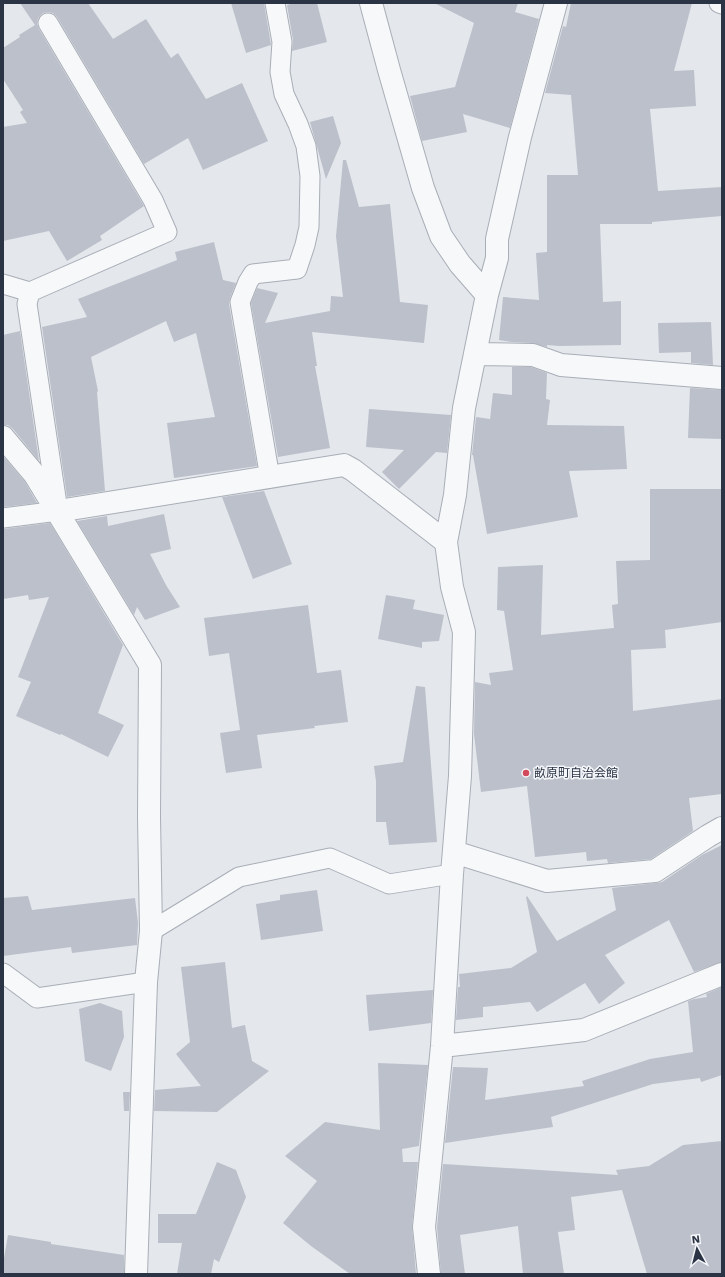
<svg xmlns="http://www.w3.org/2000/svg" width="725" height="1277" font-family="'Work Sans','Noto Sans JP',sans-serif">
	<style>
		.building { fill: #bbc0ca }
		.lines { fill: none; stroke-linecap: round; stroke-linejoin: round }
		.lane-casing { stroke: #a9aeb7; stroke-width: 21 }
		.street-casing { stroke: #a9aeb7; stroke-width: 24 }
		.lane { stroke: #f7f8fa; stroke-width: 19 }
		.street { stroke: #f7f8fa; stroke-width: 22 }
		.poi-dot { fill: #d1495b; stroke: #f4f6f9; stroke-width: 1.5 }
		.labels { text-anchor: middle; stroke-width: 3; stroke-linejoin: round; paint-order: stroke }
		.poi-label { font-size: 12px; fill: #2b3445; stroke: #f4f6f9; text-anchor: start }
	</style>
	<rect width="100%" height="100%" fill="#e4e7ec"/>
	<path class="building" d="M 20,3 L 88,3 L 113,39 L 146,19 L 171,58 L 178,53 L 206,99 L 242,83 L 268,141 L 203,170 L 188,138 L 144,164 L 57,17 L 53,13 L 48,12 L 43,13 L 38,18 L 37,24 L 39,29 L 144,206 L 100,236 L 102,240 L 67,261 L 49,231 L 3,241 L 3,127 L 27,123 L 20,112 L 23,110 L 3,79 L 3,48 L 20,37 L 19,35 L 35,25 Z
		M 231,3 L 264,3 L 271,45 L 246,53 Z
		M 295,3 L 317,3 L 327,42 L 292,51 L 293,40 L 287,5 Z
		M 434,3 L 518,3 L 515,12 L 539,19 L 510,128 L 463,114 L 467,132 L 422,141 L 410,96 L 455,87 L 474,23 Z
		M 571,3 L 692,3 L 674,71 L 694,70 L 696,106 L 650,109 L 658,191 L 722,187 L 722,216 L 652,222 L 652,224 L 600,224 L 603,302 L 621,301 L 621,345 L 559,346 L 547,345 L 547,347 L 533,343 L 512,342 L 499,340 L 503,297 L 539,300 L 536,253 L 547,252 L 547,175 L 578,175 L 571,95 L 545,93 L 563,26 L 566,27 Z
		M 333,116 L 341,143 L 326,179 L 310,122 Z
		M 343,160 L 346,160 L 359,207 L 390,204 L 400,302 L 428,305 L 424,343 L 312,332 L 317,366 L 315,366 L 330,448 L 278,457 L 251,303 L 257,288 L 278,293 L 265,323 L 330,311 L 331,296 L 343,297 L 336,236 Z
		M 214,242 L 223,280 L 236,283 L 230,298 L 229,304 L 257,466 L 174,478 L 167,423 L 215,417 L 196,333 L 174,342 L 166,321 L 91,357 L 98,391 L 97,392 L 105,491 L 67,497 L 42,327 L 87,317 L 78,299 L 177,260 L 175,252 Z
		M 711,322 L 713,365 L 691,363 L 691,352 L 659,353 L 658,323 Z
		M 20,331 L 39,461 L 13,429 L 8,425 L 3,425 L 3,335 Z
		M 512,367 L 531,367 L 547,373 L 546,399 L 550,400 L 547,425 L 624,426 L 627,469 L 569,471 L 578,517 L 487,534 L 473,455 L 472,455 L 476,417 L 490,419 L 493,393 L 512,395 Z
		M 690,388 L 722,390 L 722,439 L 688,438 Z
		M 369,409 L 451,415 L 447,453 L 436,452 L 399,489 L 382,472 L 404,450 L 366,447 Z
		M 3,456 L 25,482 L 37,503 L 3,507 Z
		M 650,489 L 722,489 L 722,622 L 665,630 L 666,648 L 631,650 L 633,711 L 722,699 L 722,794 L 689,798 L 693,831 L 651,859 L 608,863 L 607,859 L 587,861 L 586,852 L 535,857 L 527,786 L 481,792 L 474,734 L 475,682 L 491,685 L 489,673 L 513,670 L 504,611 L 497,610 L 498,567 L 543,565 L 541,635 L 614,628 L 612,605 L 618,604 L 616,561 L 650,560 Z
		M 264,491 L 292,564 L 253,579 L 222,497 Z
		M 164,514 L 171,549 L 150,554 L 166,585 L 180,607 L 145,620 L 137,607 L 134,615 L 77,521 L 107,516 L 108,526 Z
		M 50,523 L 123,645 L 98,713 L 124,725 L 108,757 L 61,734 L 60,735 L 16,716 L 31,682 L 18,677 L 49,597 L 29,600 L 28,595 L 3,599 L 3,529 Z
		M 386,595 L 415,600 L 413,609 L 444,615 L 439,641 L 422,642 L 422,648 L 378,639 Z
		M 308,605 L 317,673 L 341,670 L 348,722 L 314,726 L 315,728 L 257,735 L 262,768 L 226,773 L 220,733 L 240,730 L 229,653 L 209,656 L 204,618 Z
		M 416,686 L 425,687 L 437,842 L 389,845 L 386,822 L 376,822 L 376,781 L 374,766 L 403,762 Z
		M 722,845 L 722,962 L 694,972 L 669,920 L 605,955 L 625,983 L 599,1004 L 585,983 L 537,1012 L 530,1002 L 483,1007 L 483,1017 L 456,1020 L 458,987 L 460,987 L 459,974 L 511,968 L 537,952 L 526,897 L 527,896 L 557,941 L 616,910 L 612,888 L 656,883 L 662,882 L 702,855 Z
		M 317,890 L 323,931 L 261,940 L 256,904 L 280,900 L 280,895 Z
		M 28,896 L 32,910 L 135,898 L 138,923 L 137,945 L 72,953 L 71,947 L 3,956 L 3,898 Z
		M 225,962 L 232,1028 L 245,1025 L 252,1061 L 269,1071 L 217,1112 L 154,1111 L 155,1090 L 201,1086 L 176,1054 L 190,1042 L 181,967 Z
		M 722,987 L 722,1075 L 701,1082 L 700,1078 L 653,1084 L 551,1117 L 553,1127 L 445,1143 L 453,1067 L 488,1068 L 485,1100 L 584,1086 L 582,1081 L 650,1059 L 693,1052 L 688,1001 L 694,999 L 707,997 L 706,994 Z
		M 433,990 L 431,1023 L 369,1031 L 366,995 Z
		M 100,1003 L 122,1011 L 124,1037 L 111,1071 L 85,1061 L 79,1009 Z
		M 378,1063 L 428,1065 L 419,1146 L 402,1149 L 403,1162 L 418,1162 L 412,1226 L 416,1274 L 350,1274 L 311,1246 L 283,1223 L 317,1181 L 285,1156 L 325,1122 L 380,1130 Z
		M 123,1092 L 130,1092 L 129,1111 L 124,1111 Z
		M 722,1141 L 722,1274 L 647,1274 L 622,1190 L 571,1197 L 575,1230 L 558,1232 L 564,1274 L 523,1274 L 518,1226 L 460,1235 L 465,1274 L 441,1274 L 437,1227 L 443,1164 L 618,1175 L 616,1170 L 649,1166 L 683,1145 Z
		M 217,1162 L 236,1170 L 246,1197 L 219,1262 L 214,1259 L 211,1274 L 177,1274 L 182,1243 L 158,1243 L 158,1214 L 196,1214 Z
		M 8,1235 L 51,1242 L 51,1244 L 124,1255 L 124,1274 L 3,1274 L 3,1264 Z"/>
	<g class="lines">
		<defs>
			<path id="lane" d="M 719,3 L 722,4
				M 3,284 L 30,292
				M 270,478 L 240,302 L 248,282 L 253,274 L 297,269 L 305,245 L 309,227 L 310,176 L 306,146 L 298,124 L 284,94 L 280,72 L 282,42 L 275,3
				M 3,518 L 58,511 L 27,304 L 30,292 L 167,232 L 153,200 L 48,23
				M 151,931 L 239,877 L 330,858 L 389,884 L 452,874
				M 3,973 L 37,998 L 146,982"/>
			<path id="street" d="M 371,3 L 389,70 L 423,188 L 441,236 L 460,264 L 487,295
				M 475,354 L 533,355 L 561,365 L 722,378
				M 3,437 L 35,475 L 150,665 L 149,817 L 151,931 L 146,982 L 136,1274
				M 58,511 L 344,465 L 353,470 L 446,542
				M 454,852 L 547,881 L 655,871 L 708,836 L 722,828
				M 442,1046 L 584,1030 L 722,974
				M 429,1274 L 424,1227 L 442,1046 L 452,874 L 460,776 L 464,632 L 452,587 L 446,542 L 455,495 L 464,408 L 487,295 L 497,258 L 497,239 L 520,137 L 556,3"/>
		</defs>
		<use href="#lane" class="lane-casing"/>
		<use href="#street" class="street-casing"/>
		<use href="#lane" class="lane"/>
		<use href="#street" class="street"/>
	</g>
	<circle class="poi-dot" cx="526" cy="773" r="4"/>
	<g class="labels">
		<g class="poi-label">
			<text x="534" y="777">畝原町自治会館</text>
		</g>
	</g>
	<rect width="725" height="1277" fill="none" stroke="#2b3445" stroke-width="8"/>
	<g transform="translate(697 1249) rotate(353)" stroke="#f4f6f9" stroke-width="3" paint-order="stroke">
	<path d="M0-3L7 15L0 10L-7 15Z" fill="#2b3445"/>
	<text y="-6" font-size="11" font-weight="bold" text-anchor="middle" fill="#2b3445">N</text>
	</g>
</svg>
